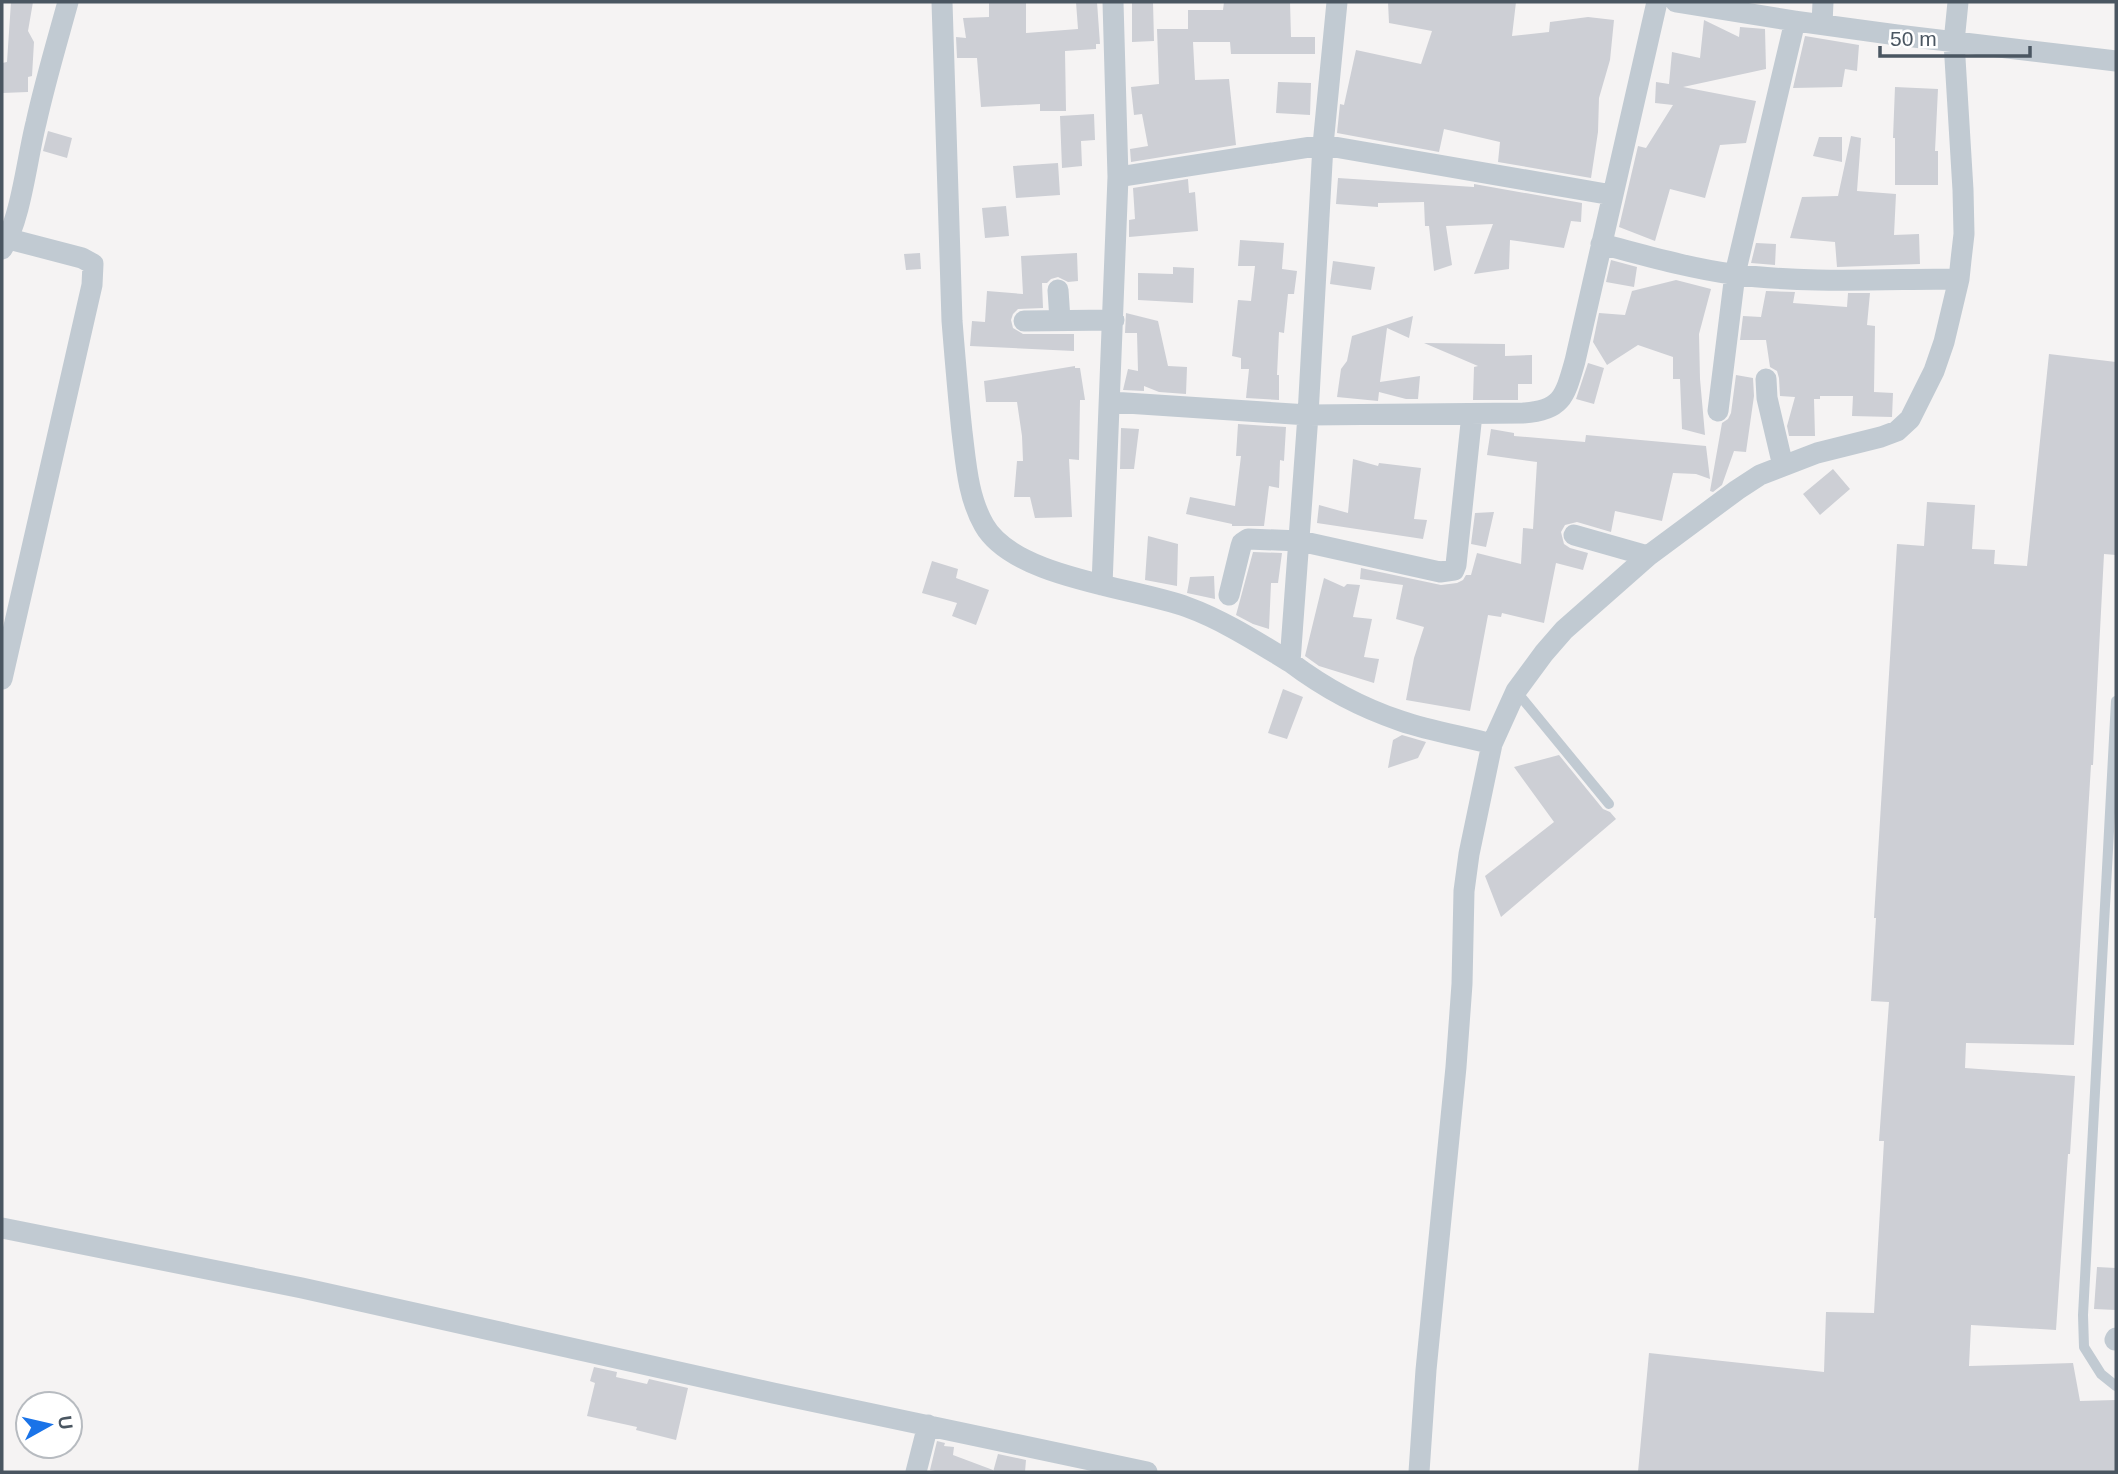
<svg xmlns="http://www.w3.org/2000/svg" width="2118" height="1474" font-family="Arial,sans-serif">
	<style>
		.building { fill: #cdcfd5 }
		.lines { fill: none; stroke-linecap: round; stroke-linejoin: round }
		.service { stroke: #c1cad2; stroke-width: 10 }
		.minor { stroke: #c1cad2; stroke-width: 21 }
	</style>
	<rect width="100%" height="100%" fill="#f5f3f3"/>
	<path class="building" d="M 11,2 L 33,2 L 28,31 L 34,42 L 32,76 L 28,77 L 28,92 L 2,93 L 2,63 L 7,62 Z
		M 989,2 L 1026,2 L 1026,33 L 1078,29 L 1076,2 L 1097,2 L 1100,44 L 1096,44 L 1096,49 L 1065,51 L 1066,111 L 1040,111 L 1040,104 L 981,107 L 977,58 L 957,58 L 956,37 L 966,38 L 963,18 L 989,17 Z
		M 1132,2 L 1153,2 L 1154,41 L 1132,42 Z
		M 1224,2 L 1290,2 L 1291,37 L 1315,37 L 1315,54 L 1231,54 L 1230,42 L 1193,42 L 1195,80 L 1229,79 L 1236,145 L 1131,162 L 1130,149 L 1148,146 L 1142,114 L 1134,115 L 1131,87 L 1159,84 L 1157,29 L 1188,29 L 1188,10 L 1223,10 Z
		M 1388,2 L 1516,2 L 1512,36 L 1549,32 L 1550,22 L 1588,17 L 1614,20 L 1610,60 L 1599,98 L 1598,132 L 1591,178 L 1498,162 L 1500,142 L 1444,129 L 1439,152 L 1337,133 L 1340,104 L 1344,105 L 1356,50 L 1421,64 L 1432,31 L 1389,23 Z
		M 1704,20 L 1739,37 L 1740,27 L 1765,29 L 1766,69 L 1683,87 L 1756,101 L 1746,143 L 1720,145 L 1705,198 L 1670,189 L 1655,241 L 1619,227 L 1638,146 L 1646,148 L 1673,105 L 1655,103 L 1656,82 L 1669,84 L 1672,52 L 1700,58 Z
		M 1805,36 L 1859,45 L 1857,71 L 1845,69 L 1842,87 L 1793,88 Z
		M 1278,82 L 1311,83 L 1310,115 L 1276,113 Z
		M 1895,87 L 1938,89 L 1935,151 L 1938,151 L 1938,185 L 1895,185 L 1895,138 L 1893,138 Z
		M 1094,114 L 1095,140 L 1081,141 L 1082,166 L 1062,168 L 1060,116 Z
		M 48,131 L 72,138 L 67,158 L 43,151 Z
		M 1851,136 L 1861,138 L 1857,191 L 1896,194 L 1894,235 L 1919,234 L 1920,264 L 1837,267 L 1835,242 L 1790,238 L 1802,197 L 1838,196 Z
		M 1819,137 L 1842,137 L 1842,162 L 1813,156 Z
		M 1058,163 L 1060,195 L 1016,198 L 1013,166 Z
		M 1338,178 L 1474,187 L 1474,184 L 1582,203 L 1581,222 L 1571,221 L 1564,248 L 1510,240 L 1509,269 L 1474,274 L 1493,224 L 1446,226 L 1452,265 L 1434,271 L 1429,226 L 1425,226 L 1424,202 L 1378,203 L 1378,207 L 1336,204 Z
		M 1188,179 L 1189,193 L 1195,192 L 1198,231 L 1129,237 L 1129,220 L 1135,219 L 1133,188 Z
		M 1006,206 L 1009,236 L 985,238 L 982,208 Z
		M 1240,240 L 1284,243 L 1282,269 L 1297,271 L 1294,294 L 1288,294 L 1284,333 L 1279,332 L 1277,375 L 1279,375 L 1279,400 L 1246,398 L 1249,369 L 1241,369 L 1241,358 L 1232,356 L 1238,300 L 1251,301 L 1255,266 L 1238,266 Z
		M 1756,243 L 1776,244 L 1775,265 L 1751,263 Z
		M 920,253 L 921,269 L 906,270 L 904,254 Z
		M 1077,253 L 1078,281 L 1068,282 L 1058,277 L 1051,279 L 1047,283 L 1042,283 L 1043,308 L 1018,309 L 1013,314 L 1011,320 L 1013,328 L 1023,334 L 1074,334 L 1074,351 L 970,346 L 972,321 L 985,322 L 987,291 L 1023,294 L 1021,256 Z
		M 1611,260 L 1637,267 L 1634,287 L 1606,282 Z
		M 1333,261 L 1375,267 L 1371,290 L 1330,284 Z
		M 1173,267 L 1194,268 L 1193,303 L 1138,300 L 1138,273 L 1173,274 Z
		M 1676,280 L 1711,289 L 1699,334 L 1700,379 L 1705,435 L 1682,429 L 1680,379 L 1673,379 L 1673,357 L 1638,345 L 1607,365 L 1593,342 L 1599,313 L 1625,315 L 1632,291 Z
		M 1766,291 L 1795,292 L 1793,303 L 1847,307 L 1848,293 L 1870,293 L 1867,325 L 1875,326 L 1874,392 L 1893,393 L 1892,417 L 1852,416 L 1853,396 L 1820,396 L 1820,399 L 1814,399 L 1815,436 L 1789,436 L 1787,426 L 1795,397 L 1780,396 L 1779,378 L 1777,371 L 1770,367 L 1766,340 L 1740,340 L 1743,316 L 1761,317 Z
		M 1126,313 L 1158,321 L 1168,366 L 1187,367 L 1186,394 L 1159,392 L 1144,386 L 1144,391 L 1123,390 L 1128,369 L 1138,371 L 1137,333 L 1125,333 Z
		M 1413,316 L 1409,338 L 1387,328 L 1380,382 L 1420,376 L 1418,399 L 1406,399 L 1379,392 L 1378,401 L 1337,397 L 1341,369 L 1347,361 L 1352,336 Z
		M 1424,343 L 1505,344 L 1505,356 L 1532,355 L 1532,384 L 1518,384 L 1518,400 L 1473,400 L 1474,367 L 1478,366 Z
		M 2049,354 L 2116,362 L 2116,555 L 2104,554 L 2093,765 L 2091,765 L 2074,1045 L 1966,1043 L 1965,1068 L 2075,1076 L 2070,1154 L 2068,1154 L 2056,1330 L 1971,1325 L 1969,1366 L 2073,1363 L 2080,1401 L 2116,1400 L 2116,1472 L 1638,1472 L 1649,1353 L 1824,1372 L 1826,1312 L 1874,1313 L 1884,1141 L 1879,1141 L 1889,1002 L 1871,1001 L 1876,918 L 1874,918 L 1897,544 L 1924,546 L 1927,502 L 1975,505 L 1972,549 L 1995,550 L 1994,564 L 2027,566 Z
		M 1588,363 L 1604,368 L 1594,404 L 1576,399 Z
		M 1075,366 L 1075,368 L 1080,368 L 1085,400 L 1080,400 L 1079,460 L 1069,459 L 1072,517 L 1035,518 L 1030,497 L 1014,497 L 1017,461 L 1023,461 L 1022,436 L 1017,402 L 986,402 L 984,381 Z
		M 1736,375 L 1753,378 L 1754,396 L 1746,452 L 1734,451 L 1722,485 L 1713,492 L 1710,491 L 1722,423 L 1728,419 L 1731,413 Z
		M 1238,424 L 1286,427 L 1284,461 L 1280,460 L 1279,488 L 1269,486 L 1264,526 L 1232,526 L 1232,524 L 1186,514 L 1190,497 L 1235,506 L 1241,456 L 1236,456 Z
		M 1121,428 L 1139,429 L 1134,469 L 1120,469 Z
		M 1491,429 L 1514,433 L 1514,436 L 1585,442 L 1586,435 L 1706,446 L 1710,479 L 1696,474 L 1673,473 L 1662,521 L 1615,511 L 1611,532 L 1577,522 L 1565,525 L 1561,532 L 1564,544 L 1570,548 L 1588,553 L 1583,570 L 1556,563 L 1544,623 L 1502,613 L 1501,617 L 1488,615 L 1470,711 L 1406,700 L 1414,658 L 1424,627 L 1396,619 L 1403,585 L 1360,579 L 1361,568 L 1441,585 L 1457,583 L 1463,580 L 1466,575 L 1471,575 L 1477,553 L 1521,564 L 1523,528 L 1533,529 L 1537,462 L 1487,455 Z
		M 1353,459 L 1378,466 L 1379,463 L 1421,468 L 1414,519 L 1427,520 L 1423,539 L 1317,523 L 1319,505 L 1348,513 Z
		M 1833,469 L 1850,489 L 1820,515 L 1803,494 Z
		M 1494,512 L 1486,547 L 1471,544 L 1475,513 Z
		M 1148,536 L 1178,544 L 1177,586 L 1145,580 Z
		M 1253,552 L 1282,553 L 1278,583 L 1271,583 L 1269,629 L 1253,624 L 1236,615 Z
		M 932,561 L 958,569 L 956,578 L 989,590 L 976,625 L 952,616 L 957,603 L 922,593 Z
		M 1214,576 L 1215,599 L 1187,593 L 1190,577 Z
		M 1324,578 L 1344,587 L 1347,584 L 1360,585 L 1353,617 L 1372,619 L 1364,657 L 1379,659 L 1374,683 L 1319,666 L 1305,656 Z
		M 1283,689 L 1303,697 L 1287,739 L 1268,733 Z
		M 1402,735 L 1426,742 L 1418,758 L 1388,768 L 1393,740 Z
		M 1559,755 L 1603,809 L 1610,812 L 1616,819 L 1501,917 L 1485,876 L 1554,822 L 1514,767 Z
		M 2097,1267 L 2116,1268 L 2116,1310 L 2094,1309 Z
		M 594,1367 L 617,1372 L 616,1377 L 647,1384 L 649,1379 L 688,1388 L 676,1440 L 636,1430 L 637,1427 L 587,1416 L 595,1383 L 590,1381 Z
		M 937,1441 L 945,1443 L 944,1446 L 954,1447 L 953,1455 L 993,1470 L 993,1472 L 941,1472 L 930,1470 Z
		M 998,1454 L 1026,1460 L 1025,1472 L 993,1472 Z"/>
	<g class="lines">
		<path class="service" d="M 1516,691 L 1609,804
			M 2116,701 L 2083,1315 L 2084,1347 L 2101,1374 L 2116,1386"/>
		<path class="minor" d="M 942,2 L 952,321 C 955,358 958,395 962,432 C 966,464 968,497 984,525 C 1014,578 1132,587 1187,607 C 1223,620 1257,642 1290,662
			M 1337,2 L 1323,145 L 1308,415 L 1290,662 C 1323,687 1362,708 1401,721 C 1430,731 1462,736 1492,744
			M 1676,2 L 1795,21 L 1897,35 L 2116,61
			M 1822,24 L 1823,2
			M 1118,177 L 1323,145 L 1612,195
			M 1601,244 C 1644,255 1688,268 1732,274 C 1807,284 1884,279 1959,279
			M 2,249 C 21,220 27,158 36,123 C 45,82 57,42 68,2
			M 1058,290 L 1060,320
			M 1024,321 L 1114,320
			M 1766,379 L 1767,398 L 1783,466
			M 1111,402 L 1308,415 L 1523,413 C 1562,411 1565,396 1575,361 L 1657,2
			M 1718,411 L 1735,274 L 1795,21
			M 1574,535 L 1648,556
			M 1102,585 L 1118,177 L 1113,2
			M 1229,595 L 1241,546 L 1242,543 L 1248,539 L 1300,541 L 1440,572 L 1454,570 L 1456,565 L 1472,414
			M 2,679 L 92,285 L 93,264 L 82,258 L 9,239
			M 2,1228 L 302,1288 L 773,1393 L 1147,1472
			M 2115,1340 L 2116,1338
			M 916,1472 L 928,1425
			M 1419,1472 L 1426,1370 L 1456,1067 L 1462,984 L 1464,891 L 1469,854 L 1492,744 L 1516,691 L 1544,653 L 1564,630 L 1648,556 L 1737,490 L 1760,475 L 1817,453 L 1881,437 L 1897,431 L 1910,419 L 1934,371 L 1944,342 L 1959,279 L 1961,260 L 1964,234 L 1963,190 L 1954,42 L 1958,2"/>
	</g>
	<rect width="2118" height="1474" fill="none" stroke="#4a5661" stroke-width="7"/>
	<g transform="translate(49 1425) rotate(82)"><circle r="33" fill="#ffffff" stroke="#b7bbc0" stroke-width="2"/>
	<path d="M0-5L12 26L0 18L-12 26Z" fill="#1a73e8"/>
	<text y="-10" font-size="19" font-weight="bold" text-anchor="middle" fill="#4a5661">U</text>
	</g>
	<path d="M1880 46v10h150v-10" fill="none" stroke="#4a5661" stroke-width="3.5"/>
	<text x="1890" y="46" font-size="21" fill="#4a5661" stroke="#ffffff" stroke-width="5" paint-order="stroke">50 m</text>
</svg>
